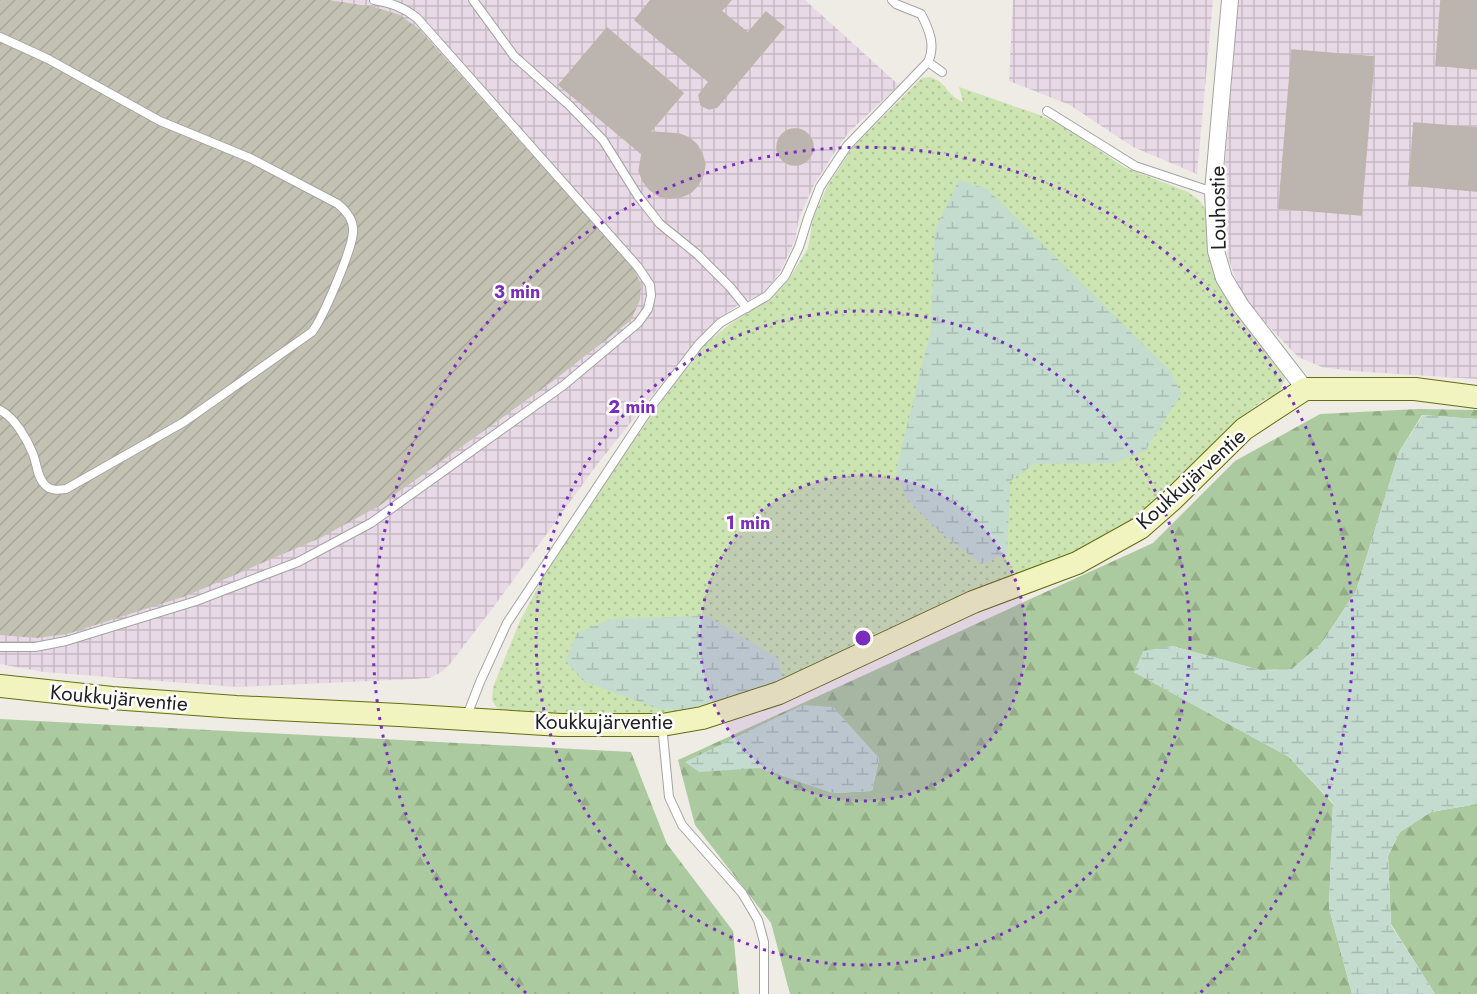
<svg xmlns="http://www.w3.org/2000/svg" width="1477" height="994" font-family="Jost,sans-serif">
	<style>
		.industrial { fill: url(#industrial-grid) }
		.construction { fill: url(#construction-furrows) }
		.grass { fill: url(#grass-dots) }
		.forest { fill: url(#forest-firs); fill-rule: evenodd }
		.wetland { fill: url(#wetland-marsh) }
		.building { fill: #bcb5af; stroke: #bfb3aa; stroke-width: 1.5 }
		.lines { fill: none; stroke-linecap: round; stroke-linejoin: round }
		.lane-casing { stroke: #a3a3a3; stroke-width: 10 }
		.street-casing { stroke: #a3a3a3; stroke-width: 18 }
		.secondary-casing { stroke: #646d0f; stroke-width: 24 }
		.lane { stroke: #fff; stroke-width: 8 }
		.street { stroke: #fff; stroke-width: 16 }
		.secondary { stroke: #f2f4bf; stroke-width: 22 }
		.ring { fill: none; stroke: #7b2cbf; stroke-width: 3; stroke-dasharray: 3 6 }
		.labels { text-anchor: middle; stroke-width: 5; stroke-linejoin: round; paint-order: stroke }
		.street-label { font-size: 21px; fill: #1f1f1f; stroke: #fff }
		.centre { fill: #7b2cbf; stroke: #fff; stroke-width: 3 }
		.ring-label { font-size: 18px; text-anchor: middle; font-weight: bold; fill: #7b2cbf; stroke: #fff; stroke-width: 5; stroke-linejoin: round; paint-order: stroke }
	</style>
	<defs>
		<pattern id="industrial-grid" width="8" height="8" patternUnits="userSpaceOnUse" patternTransform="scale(1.5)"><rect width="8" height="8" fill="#e7d9e5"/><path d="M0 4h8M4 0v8" fill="none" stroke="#c6bac4"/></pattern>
		<pattern id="construction-furrows" width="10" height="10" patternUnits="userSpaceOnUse" patternTransform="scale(1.5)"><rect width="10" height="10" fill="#c3c2b2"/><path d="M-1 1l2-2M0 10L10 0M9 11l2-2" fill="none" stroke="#a7a699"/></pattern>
		<pattern id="grass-dots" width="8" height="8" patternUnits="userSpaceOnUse" patternTransform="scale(1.5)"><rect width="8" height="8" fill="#cbe4b1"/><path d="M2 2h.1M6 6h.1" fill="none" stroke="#aec398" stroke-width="1.8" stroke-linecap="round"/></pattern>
		<pattern id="forest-firs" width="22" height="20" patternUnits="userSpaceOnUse" patternTransform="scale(1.5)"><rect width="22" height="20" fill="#acca9f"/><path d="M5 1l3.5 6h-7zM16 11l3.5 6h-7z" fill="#94ad88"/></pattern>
		<pattern id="wetland-marsh" width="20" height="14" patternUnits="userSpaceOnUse" patternTransform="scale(1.5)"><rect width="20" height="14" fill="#c4dbd0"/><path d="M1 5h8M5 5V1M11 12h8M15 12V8" fill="none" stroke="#a8bcb2"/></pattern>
	</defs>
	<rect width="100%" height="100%" fill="#efece6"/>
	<path class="industrial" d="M 0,0 L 805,0 L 899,85 L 850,131 L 836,150 L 814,185 L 799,218 L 795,240 L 780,272 L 765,292 L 738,305 L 714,322 L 694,343 L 596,466 L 498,601 L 450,664 L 440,673 L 429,678 L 415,679 L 237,687 L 44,672 L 0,664 Z
		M 1013,0 L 1213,0 L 1197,174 L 1133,147 L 1070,105 L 1009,81 Z
		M 1238,0 L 1477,0 L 1477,379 L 1352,371 L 1322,367 L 1298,357 L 1259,316 L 1242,293 L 1231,267 L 1224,239 L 1222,205 Z"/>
	<path class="construction" d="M 0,0 L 329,0 L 374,7 L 400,15 L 419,29 L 634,269 L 641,284 L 640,300 L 631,320 L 553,381 L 379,506 L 320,538 L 186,596 L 67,634 L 37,638 L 0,635 Z"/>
	<path class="grass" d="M 930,77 C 948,83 945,94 963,102 L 959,87 L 1037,114 L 1062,125 L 1124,167 L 1188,192 L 1200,201 L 1206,211 L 1209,250 L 1285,378 L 1279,393 L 1262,401 L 1224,431 L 1173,488 L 1134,520 L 1073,554 L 782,680 L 686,710 L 654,715 L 518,715 L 497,708 L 492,700 L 493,687 L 520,621 L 552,560 L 652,414 L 704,345 L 730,324 L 771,298 L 789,279 L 808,248 L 813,218 L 828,185 L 852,148 L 922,78 Z"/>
	<path class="forest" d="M 1418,409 L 1477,410 L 1477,419 L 1422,415 L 1399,452 L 1356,591 L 1321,644 L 1292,669 L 1260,670 L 1172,646 L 1134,672 L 1289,757 L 1333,804 L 1329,908 L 1352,994 L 790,994 L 771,923 L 695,825 L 678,760 L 1153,543 L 1235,461 L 1320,414 ZM 879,759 L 872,791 L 833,793 L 760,768 Z
		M 0,719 L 631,752 L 667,844 L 733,931 L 739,994 L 0,994 Z
		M 1477,804 L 1477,994 L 1435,994 L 1391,924 L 1388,856 L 1400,832 L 1431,812 Z"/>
	<path class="wetland" d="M 959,180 L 987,189 L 1171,372 L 1181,394 L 1145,451 L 1114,463 L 1034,464 L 1010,481 L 1007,553 L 981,564 L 941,533 L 907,499 L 896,471 L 931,329 L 935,230 Z
		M 1423,415 L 1477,419 L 1477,804 L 1431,812 L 1400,832 L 1388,856 L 1391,925 L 1435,994 L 1352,994 L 1329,908 L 1333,803 L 1289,757 L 1134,672 L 1143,651 L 1172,646 L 1260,670 L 1292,669 L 1321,644 L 1356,591 L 1399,452 Z
		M 707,616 L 779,659 L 782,680 L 686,710 L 659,709 L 583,681 L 566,661 L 577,633 L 611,619 Z
		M 802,705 L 833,707 L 879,758 L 872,791 L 833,793 L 760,768 L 699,772 L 685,762 Z"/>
	<path class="building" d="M 651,0 L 731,0 L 721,11 L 748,33 L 766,12 L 784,27 L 717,107 L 709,109 L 701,105 L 699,95 L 709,82 L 635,20 Z
		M 1441,0 L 1477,0 L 1477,69 L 1436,65 Z
		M 607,28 L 683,93 L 650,132 L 679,134 L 689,138 L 697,145 L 702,154 L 705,164 L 703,175 L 698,185 L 690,193 L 680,197 L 669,198 L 659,196 L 649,189 L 643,181 L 639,171 L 642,154 L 559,85 Z
		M 1292,50 L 1374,57 L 1361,215 L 1279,208 Z
		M 1414,123 L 1477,128 L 1477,191 L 1409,185 Z
		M777 147a18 18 0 1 1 36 0a18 18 0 1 1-36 0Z"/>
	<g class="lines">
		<defs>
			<path id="lane" d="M 473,0 L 514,56 L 569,105 L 603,140 L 638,196 L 660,224 L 697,254 L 730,287 L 747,308
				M 0,37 L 48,59 L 160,121 L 250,158 L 338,204 C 347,212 354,220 353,232 C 352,250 323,318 312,332 L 184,422 L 66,489 C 58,490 51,491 45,485 C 37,477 37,464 33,454 C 27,439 15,418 0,410
				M 928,62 L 942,72
				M 1047,111 L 1135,166 L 1213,192
				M 0,647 L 35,647 L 66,641 L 196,601 L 298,562 L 371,523 L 564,385 L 638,323 L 648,309 L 651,296 L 650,285 L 638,267 L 417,18 C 403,7 391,3 374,0
				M 466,718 L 480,682 L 507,623 L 647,412 L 699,344 L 720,323 L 767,296 L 785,276 L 799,247 L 808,218 L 820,187 L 847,146 L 928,62 C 936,46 929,29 921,14 L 896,4 L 892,0
				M 662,725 L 669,797 L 682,825 L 742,893 L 758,920 L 764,942 L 764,994"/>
			<path id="street" d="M 1230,0 L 1213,192 L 1216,251 L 1224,278 L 1241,306 L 1305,389"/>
			<path id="secondary" d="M 0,686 L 112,698 L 236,707 L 399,715 L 561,725 L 662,725 L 702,718 L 779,693 L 973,602 L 1077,563 L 1140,528 L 1173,499 L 1244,429 L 1305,389 L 1415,389 L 1477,397"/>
		</defs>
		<use href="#lane" class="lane-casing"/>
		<use href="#street" class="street-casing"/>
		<use href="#secondary" class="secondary-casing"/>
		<use href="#lane" class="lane"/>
		<use href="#street" class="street"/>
		<use href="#secondary" class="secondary"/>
	</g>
	<circle cx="863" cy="638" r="163" fill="#7b2cbf" fill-opacity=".12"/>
	<g class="ring">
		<circle cx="863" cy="638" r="163"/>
		<circle cx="863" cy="638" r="327"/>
		<path d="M526 993A490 490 0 1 1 1200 993"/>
	</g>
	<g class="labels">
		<g class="street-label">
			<text transform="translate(1218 208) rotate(-91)" y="7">Louhostie</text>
			<text transform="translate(1191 479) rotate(-42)" y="7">Koukkujärventie</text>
			<text transform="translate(119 698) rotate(5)" y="7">Koukkujärventie</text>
			<text x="604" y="729">Koukkujärventie</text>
		</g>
	</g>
	<circle cx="863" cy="638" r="9" class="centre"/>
	<g class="ring-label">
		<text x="517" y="298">3 min</text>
		<text x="632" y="413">2 min</text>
		<text x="748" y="529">1 min</text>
	</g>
</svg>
